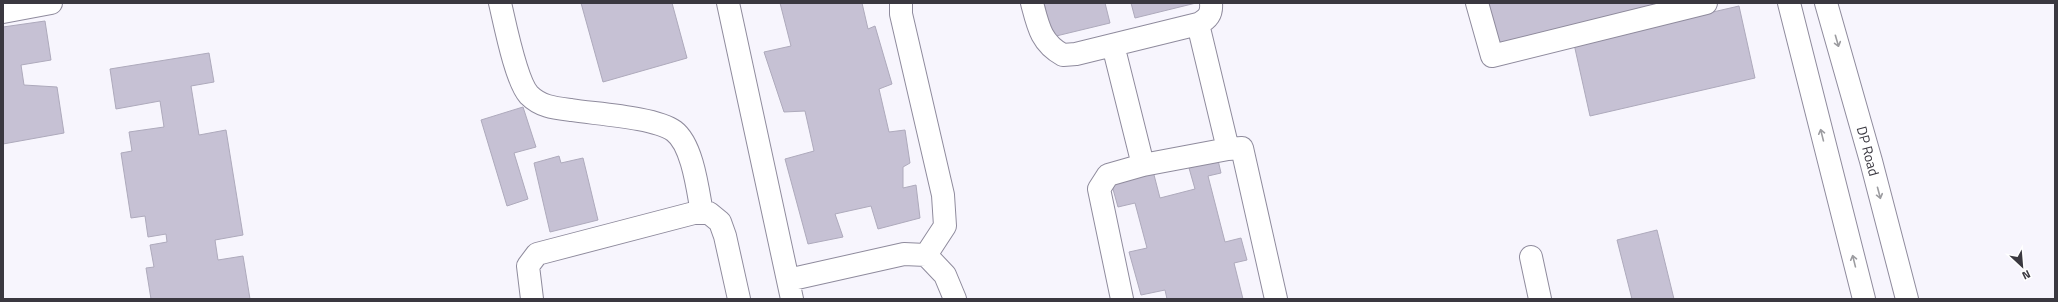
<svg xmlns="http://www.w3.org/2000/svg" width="2058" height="302" font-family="'Titillium Web',sans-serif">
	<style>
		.building { fill: #c6c1d4; stroke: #aeaabc }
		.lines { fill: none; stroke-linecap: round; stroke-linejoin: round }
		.minor-casing { stroke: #8f8b9d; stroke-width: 24 }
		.minor { stroke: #fff; stroke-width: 22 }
		.oneway { stroke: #9c9ca0 }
		.labels { text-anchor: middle; stroke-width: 3; stroke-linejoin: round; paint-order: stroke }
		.street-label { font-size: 14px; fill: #3a3840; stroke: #fff }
	</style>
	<rect width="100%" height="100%" fill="#f7f5fd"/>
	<path class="building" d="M 581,3 L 672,3 L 687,58 L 603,82 Z
		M 780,3 L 862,3 L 868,29 L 875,26 L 892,84 L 879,89 L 889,132 L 905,130 L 910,163 L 903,167 L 903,188 L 916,185 L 920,218 L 878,229 L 871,206 L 835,214 L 843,237 L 808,244 L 785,159 L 814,151 L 805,111 L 784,112 L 764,52 L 791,46 Z
		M 1044,3 L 1105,3 L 1110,23 L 1052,37 Z
		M 1131,3 L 1196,3 L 1135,18 Z
		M 1487,3 L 1668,3 L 1498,47 Z
		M 1739,6 L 1755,78 L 1590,116 L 1574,44 Z
		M 45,21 L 51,60 L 21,65 L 24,85 L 57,87 L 64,133 L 3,144 L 3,27 Z
		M 209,53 L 214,82 L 191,86 L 199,135 L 226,130 L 243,235 L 215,240 L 218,260 L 243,256 L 250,299 L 151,299 L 146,268 L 154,267 L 150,245 L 167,242 L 166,234 L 148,237 L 145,216 L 131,218 L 121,153 L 132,151 L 129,132 L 164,127 L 160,101 L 116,109 L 110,69 Z
		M 523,107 L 536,147 L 514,153 L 528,199 L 507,206 L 481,120 Z
		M 559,156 L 561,163 L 583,158 L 598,220 L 550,232 L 534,163 Z
		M 1218,160 L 1221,173 L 1208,176 L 1225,242 L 1241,238 L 1247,260 L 1234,263 L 1243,299 L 1167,299 L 1165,290 L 1141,295 L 1129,252 L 1147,248 L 1135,203 L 1118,207 L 1111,182 L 1153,171 L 1160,198 L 1195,189 L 1189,168 Z
		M 1657,230 L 1674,299 L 1632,299 L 1617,240 Z"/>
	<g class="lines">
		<defs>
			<path id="minor" d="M 500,3 C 505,24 516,81 529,95 C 541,107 555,108 571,110 C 595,114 655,117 674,131 C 693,145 698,192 702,213
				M 728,3 L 792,299
				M 901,3 L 901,14 L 943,195 L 945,226 L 926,255
				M 1032,3 C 1038,26 1041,43 1063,55 L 1076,54 L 1198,24 C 1208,19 1212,14 1211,3
				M 1477,3 L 1492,56 L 1706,3
				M 1789,3 L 1864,299
				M 1826,3 L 1871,161 L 1907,299
				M 3,12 L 51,3
				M 1198,24 L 1228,149
				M 1113,45 L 1143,165
				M 1531,257 L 1540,299
				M 788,280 L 904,254 L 926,255 L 945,275 L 955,299
				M 532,299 L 528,266 L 537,254 L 694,213 L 709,213 L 720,222 L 725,236 L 739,299
				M 1122,299 L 1099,189 L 1108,175 L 1143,165 L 1228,149 L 1242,148 L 1276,299"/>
		</defs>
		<use href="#minor" class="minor-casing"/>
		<use href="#minor" class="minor"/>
	</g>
	<defs><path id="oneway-shaft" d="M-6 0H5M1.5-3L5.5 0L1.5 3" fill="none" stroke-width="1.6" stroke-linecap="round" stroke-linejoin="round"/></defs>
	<g class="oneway">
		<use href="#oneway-shaft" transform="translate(1837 41) rotate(74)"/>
		<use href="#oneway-shaft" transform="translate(1822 135) rotate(-104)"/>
		<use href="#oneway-shaft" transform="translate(1879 193) rotate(75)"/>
		<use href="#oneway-shaft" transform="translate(1854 261) rotate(-104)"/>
	</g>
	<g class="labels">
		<g class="street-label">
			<text transform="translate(1868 151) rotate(75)" y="5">DP Road</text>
		</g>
	</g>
	<rect width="2058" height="302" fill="none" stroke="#3a3840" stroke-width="8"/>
	<g transform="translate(2022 266) rotate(154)" stroke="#ffffff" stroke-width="3" paint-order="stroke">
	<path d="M0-3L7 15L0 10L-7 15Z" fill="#3a3840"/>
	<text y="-6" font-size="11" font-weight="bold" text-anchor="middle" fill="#3a3840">N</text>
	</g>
</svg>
